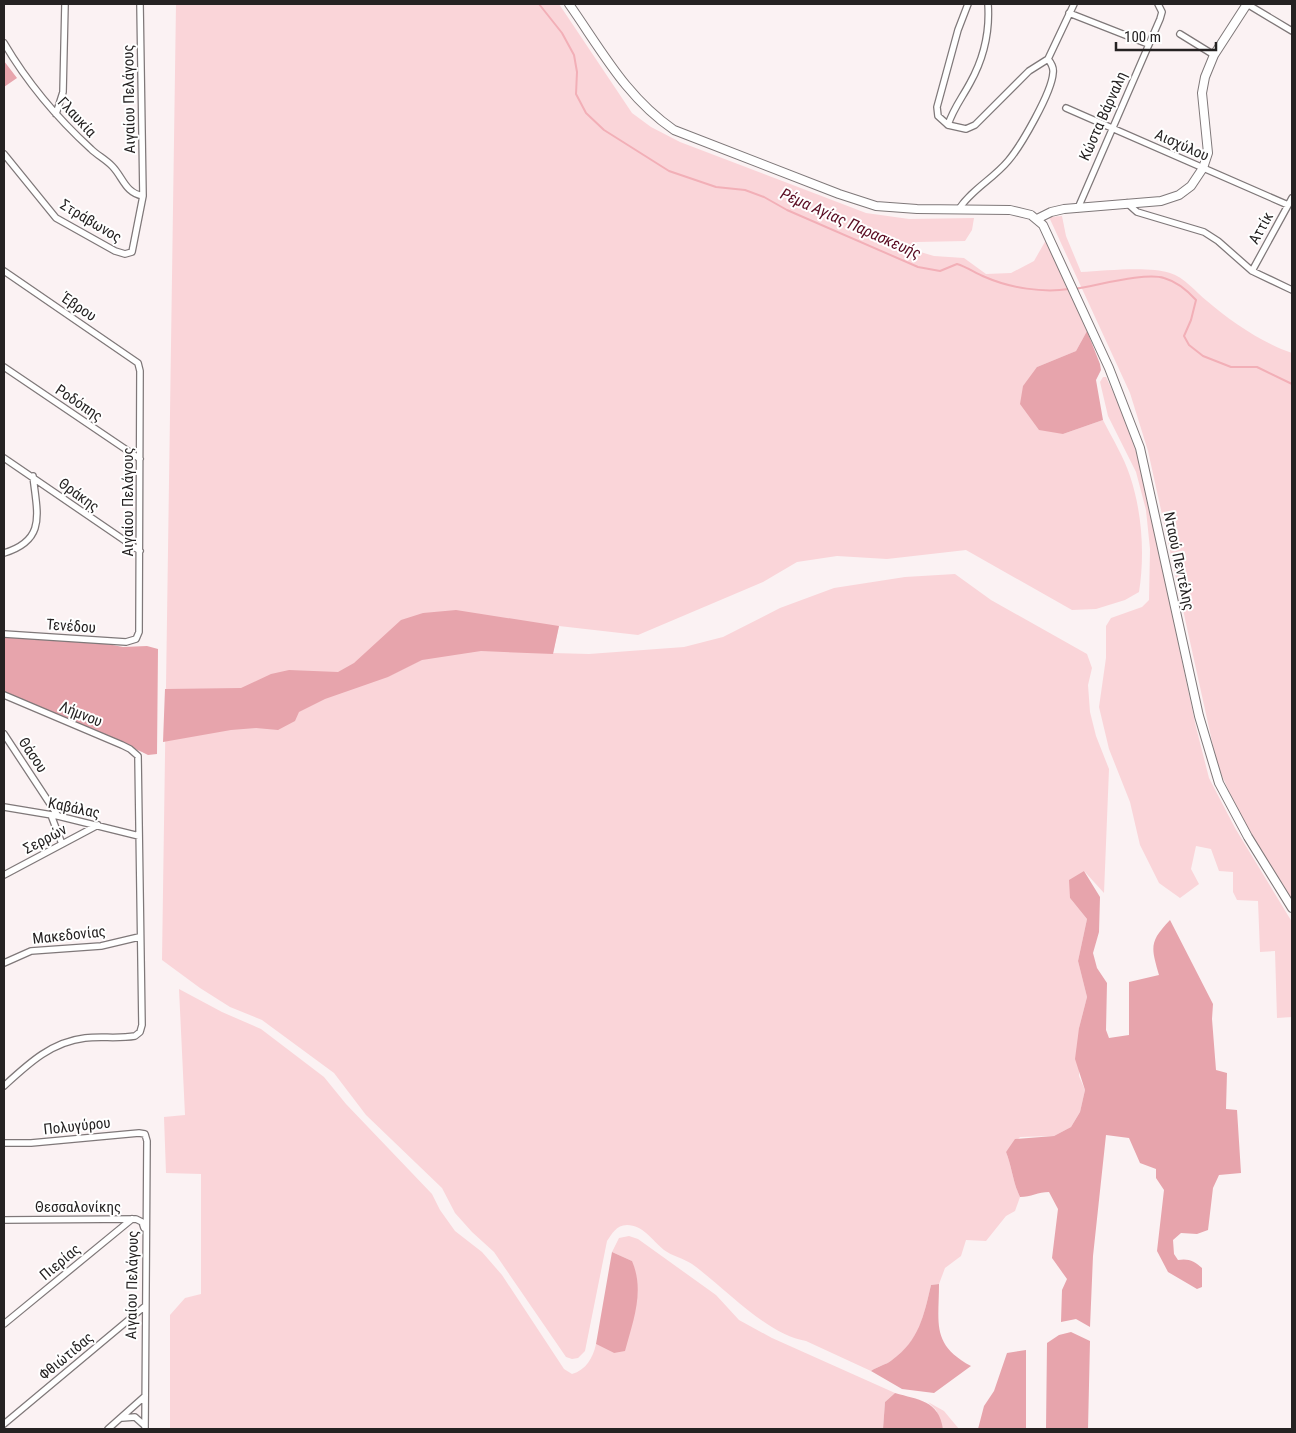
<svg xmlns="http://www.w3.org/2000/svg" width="1296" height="1433" font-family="'Roboto Condensed',sans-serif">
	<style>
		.green { fill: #fad5d9 }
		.forest { fill: #e7a4ac }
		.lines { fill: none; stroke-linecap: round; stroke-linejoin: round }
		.stream { stroke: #f2afb7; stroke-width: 2 }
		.street-casing { stroke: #7f7879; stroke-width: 8 }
		.secondary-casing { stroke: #7f7879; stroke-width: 10 }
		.street { stroke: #fff; stroke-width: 5.5 }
		.secondary { stroke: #fff; stroke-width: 8 }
		.labels { text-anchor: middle; stroke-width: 4; stroke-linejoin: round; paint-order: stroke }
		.street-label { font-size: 15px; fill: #252222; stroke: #fff }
		.water-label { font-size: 16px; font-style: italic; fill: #5a0c22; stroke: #fff }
	</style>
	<rect width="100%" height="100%" fill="#fbf2f3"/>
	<path class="green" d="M 176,4 L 559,4 L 632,113 L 651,127 L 680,142 L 866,213 L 909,219 L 974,218 L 972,230 L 965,241 L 917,242 L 911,245 L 917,251 L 934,256 L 964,258 L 986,274 L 1011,273 L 1034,261 L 1046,240 L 1087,331 L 1076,351 L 1037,367 L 1063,434 L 1103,420 C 1112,438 1124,457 1130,476 C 1142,512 1145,554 1139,592 L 1125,600 L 1096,609 L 1072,610 L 966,550 L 887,559 L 837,556 L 797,562 L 763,582 L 638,635 L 559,626 L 553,653 L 589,654 L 684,647 L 723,637 L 780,608 L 834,588 L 905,577 L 955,574 L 991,600 L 1087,654 L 1092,668 L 1088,685 L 1090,712 L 1096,736 L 1109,769 L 1104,893 L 1084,871 L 1070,898 L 1087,919 L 1078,961 L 1087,997 L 1079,1028 L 1079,1076 L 1085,1090 L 1080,1112 L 1071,1127 L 1054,1136 L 1020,1137 L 1006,1152 C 1012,1167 1013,1183 1020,1197 L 1015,1211 L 1006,1216 L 986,1241 L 966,1240 L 961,1256 L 945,1268 L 939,1284 L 931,1285 C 924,1315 919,1342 892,1360 C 886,1365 878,1366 871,1371 L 806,1341 C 767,1335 724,1287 692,1264 C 683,1258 672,1256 664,1250 C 652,1240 643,1225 627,1225 C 616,1225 612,1234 607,1241 L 585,1351 L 578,1358 L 572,1359 L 566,1357 L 494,1252 L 472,1232 L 455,1213 L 442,1188 L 366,1115 L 334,1073 L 262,1020 L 230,1007 L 200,988 L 162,960 Z
		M 1062,216 L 1066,236 L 1081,272 C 1105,271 1148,266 1170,273 C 1184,277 1196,292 1207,301 C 1230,321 1264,344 1292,353 L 1292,902 C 1264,857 1237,813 1217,764 L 1148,451 L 1130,393 L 1049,217 Z
		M 1103,377 L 1106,377 L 1125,418 L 1140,464 L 1196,727 L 1209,778 L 1235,828 L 1292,922 L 1292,1017 L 1277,1018 L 1275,951 L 1260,952 L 1258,901 L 1237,900 L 1233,892 L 1233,872 L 1219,871 L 1211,849 L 1196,846 L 1191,869 L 1199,884 L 1180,898 L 1159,883 L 1140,845 L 1130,802 L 1109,749 L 1099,707 L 1106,658 L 1106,626 L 1111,618 L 1142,607 L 1149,600 L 1150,549 L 1146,510 L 1136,472 L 1108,416 L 1100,382 Z
		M 179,989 L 222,1012 L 261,1029 L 324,1077 L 346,1104 L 432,1194 L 440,1210 L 455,1231 L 482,1252 L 502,1275 L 564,1369 L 572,1374 C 586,1370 593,1358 596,1344 L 614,1353 L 632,1261 L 612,1252 L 619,1238 L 629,1236 L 638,1239 L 716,1295 L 739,1320 L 772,1338 L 895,1393 L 885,1402 L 883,1429 L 170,1429 L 170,1315 L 185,1298 L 201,1294 L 201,1174 L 166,1173 L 164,1117 L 185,1115 Z
		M 928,1402 L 944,1411 L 959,1429 L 943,1429 L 936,1410 Z"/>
	<path class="forest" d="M 4,61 L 17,78 L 4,87 Z
		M 1087,331 L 1100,364 L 1101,370 L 1096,380 L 1103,420 L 1063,434 L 1039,430 L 1020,404 L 1023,386 L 1037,367 L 1076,351 Z
		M 456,610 L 559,626 L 553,654 L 481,651 L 422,660 L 388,677 L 325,699 L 299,712 L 295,721 L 278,730 L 256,728 L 231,730 L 163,742 L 165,689 L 241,688 L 271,674 L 289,670 L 338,672 L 354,663 L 401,620 L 423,613 Z
		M 4,636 L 102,643 L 123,647 L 147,646 L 158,649 L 157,754 L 148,755 L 142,752 L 4,692 Z
		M 1084,871 L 1100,897 L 1099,932 L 1093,953 L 1097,968 L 1107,983 L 1106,1030 L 1109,1038 L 1129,1035 L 1129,982 L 1159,975 C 1151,947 1149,942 1170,920 L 1213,1004 L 1212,1019 L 1216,1070 L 1227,1073 L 1226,1109 L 1237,1110 L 1241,1173 L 1219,1175 L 1213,1188 L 1208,1230 L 1197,1234 L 1181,1233 L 1173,1240 L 1174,1254 L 1178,1260 C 1188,1258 1195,1261 1202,1268 L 1202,1287 L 1197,1289 L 1168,1272 L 1157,1251 L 1164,1190 L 1156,1178 L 1156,1169 L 1140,1163 L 1129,1138 L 1106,1135 L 1093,1256 L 1090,1327 L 1076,1319 L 1061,1322 L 1062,1290 L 1067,1279 L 1052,1258 L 1058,1209 L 1049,1192 C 1038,1192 1031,1197 1020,1197 C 1013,1183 1012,1167 1006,1152 L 1015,1139 L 1054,1136 L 1071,1127 L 1080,1112 L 1085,1090 L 1075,1059 L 1079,1028 L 1087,997 L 1078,961 L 1087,919 L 1070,898 L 1069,880 Z
		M 612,1252 L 632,1261 C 645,1291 633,1321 625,1351 L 614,1353 L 596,1344 Z
		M 939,1284 C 939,1324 931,1344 971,1366 L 934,1393 L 902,1389 L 871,1371 C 878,1366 886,1365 892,1360 C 919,1341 924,1315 931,1285 Z
		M 1071,1332 L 1090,1341 L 1088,1429 L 1046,1429 L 1047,1343 L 1059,1335 Z
		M 1026,1350 L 1026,1429 L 978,1429 L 984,1406 L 994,1391 L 1007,1353 Z
		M 895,1393 C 918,1400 939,1400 943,1429 L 883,1429 L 885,1402 Z"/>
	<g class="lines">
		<path class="stream" d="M 539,4 L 562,33 L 574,55 L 577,72 L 576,94 L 586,113 L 604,130 L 669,171 L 716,187 L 745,190 L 764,197 L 787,210 L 918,267 L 940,271 L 957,264 C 967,267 975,273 985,277 C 1010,288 1043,293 1069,289
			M 1074,289 C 1096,286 1145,272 1164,278 C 1178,282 1187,290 1196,300 L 1191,320 L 1184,336 L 1189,345 L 1203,356 L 1231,367 L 1257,367 L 1292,384"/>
		<defs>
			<path id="street" d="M 988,4 C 990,33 984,58 970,83 C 962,98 953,109 948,125 L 966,129 L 975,125 L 1029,71 L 1048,59
				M 1247,4 L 1292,31
				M 1069,13 L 1148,44
				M 1180,34 L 1214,55
				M 4,43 C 27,82 57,118 91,149 C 97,155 105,159 112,166 C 123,177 125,193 143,196
				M 1066,108 L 1288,205
				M 56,114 L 63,92 L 65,4
				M 948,125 L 938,116 L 937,107 L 958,30 L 968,4
				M 4,154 L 56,218 L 115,251 L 125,254 L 132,252 L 143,196 L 140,4
				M 1127,203 L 1137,212 L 1204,232 L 1218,241 L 1252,271 L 1292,290
				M 1078,208 L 1160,19 L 1162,12 L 1158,4
				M 959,209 C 971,190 993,179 1008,161 C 1021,146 1052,92 1053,73 C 1054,67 1051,63 1048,59 L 1074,4
				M 4,271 L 138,363 L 140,371 L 139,632 L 136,639 L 126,642 L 4,634
				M 1252,271 L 1292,198
				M 4,367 L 140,459
				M 4,458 L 140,551
				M 4,553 C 47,540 37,513 33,476
				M 4,695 L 122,745 L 130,749 L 138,756 L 142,1025 L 140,1032 L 135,1036 C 118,1039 101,1036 85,1038 C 51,1042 28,1064 4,1086
				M 4,734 L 58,816
				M 4,807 L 58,816 L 139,836
				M 51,815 L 62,844
				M 4,875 L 98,825
				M 4,963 L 31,951 L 101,946 L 139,937
				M 4,1143 L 31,1143 L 139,1133 L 145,1134 L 147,1141 L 145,1429
				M 4,1220 L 136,1219 L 142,1222 L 144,1228
				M 4,1324 L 132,1219
				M 122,1418 L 135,1417 L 144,1425
				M 4,1424 L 144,1307
				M 108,1429 L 144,1397"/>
			<path id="secondary" d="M 569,4 C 602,51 626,97 674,130 L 839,194 L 876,206 L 917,209 L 1010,210 L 1031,215 L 1043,225 L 1109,368 L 1140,448 L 1199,716 L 1219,783 L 1248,837 L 1292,908
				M 1037,219 L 1051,212 L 1064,209 L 1161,201 L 1179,195 L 1191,186 L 1203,168 L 1208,153 L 1202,93 L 1205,77 L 1214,55 L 1247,4"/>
		</defs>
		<use href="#street" class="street-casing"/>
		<use href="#secondary" class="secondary-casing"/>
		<use href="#street" class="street"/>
		<use href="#secondary" class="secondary"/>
	</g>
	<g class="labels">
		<g class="street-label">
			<text transform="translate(129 99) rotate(-91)" y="5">Αιγαίου Πελάγους</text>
			<text transform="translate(1103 116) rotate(-66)" y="5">Κώστα Βάρναλη</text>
			<text transform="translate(77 117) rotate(47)" y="5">Γλαυκία</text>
			<text transform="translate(1182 145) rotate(24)" y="5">Αισχύλου</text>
			<text transform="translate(91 221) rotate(31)" y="5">Στράβωνος</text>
			<text transform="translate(1261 228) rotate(-61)" y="5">Αττίκ</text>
			<text transform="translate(79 307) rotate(34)" y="5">Έβρου</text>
			<text transform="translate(79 403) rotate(34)" y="5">Ροδόπης</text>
			<text transform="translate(79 495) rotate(36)" y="5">Θράκης</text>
			<text transform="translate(128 502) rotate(-90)" y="5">Αιγαίου Πελάγους</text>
			<text transform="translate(1179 561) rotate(78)" y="5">Νταού Πεντέλης</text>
			<text transform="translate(71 626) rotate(4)" y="5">Τενέδου</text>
			<text transform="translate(81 714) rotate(22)" y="5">Λήμνου</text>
			<text transform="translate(33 755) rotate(56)" y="5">Θάσου</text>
			<text transform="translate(74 808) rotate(12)" y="5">Καβάλας</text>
			<text transform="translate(45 839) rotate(-28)" y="5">Σερρών</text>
			<text transform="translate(69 935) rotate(-6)" y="5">Μακεδονίας</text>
			<text transform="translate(77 1126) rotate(-6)" y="5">Πολυγύρου</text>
			<text x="78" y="1212">Θεσσαλονίκης</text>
			<text transform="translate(60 1262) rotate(-40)" y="5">Πιερίας</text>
			<text transform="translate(132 1285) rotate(-89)" y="5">Αιγαίου Πελάγους</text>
			<text transform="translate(66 1356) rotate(-40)" y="5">Φθιώτιδας</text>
		</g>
		<g class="water-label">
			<text transform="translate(851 223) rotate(24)" y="6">Ρέμα Αγίας Παρασκευής</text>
		</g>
	</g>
	<rect width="1296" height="1433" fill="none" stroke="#252222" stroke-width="10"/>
	<path d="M1116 42v8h100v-8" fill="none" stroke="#252222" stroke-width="2.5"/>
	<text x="1124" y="42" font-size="15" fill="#252222" stroke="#ffffff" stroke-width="4" paint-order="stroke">100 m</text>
</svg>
